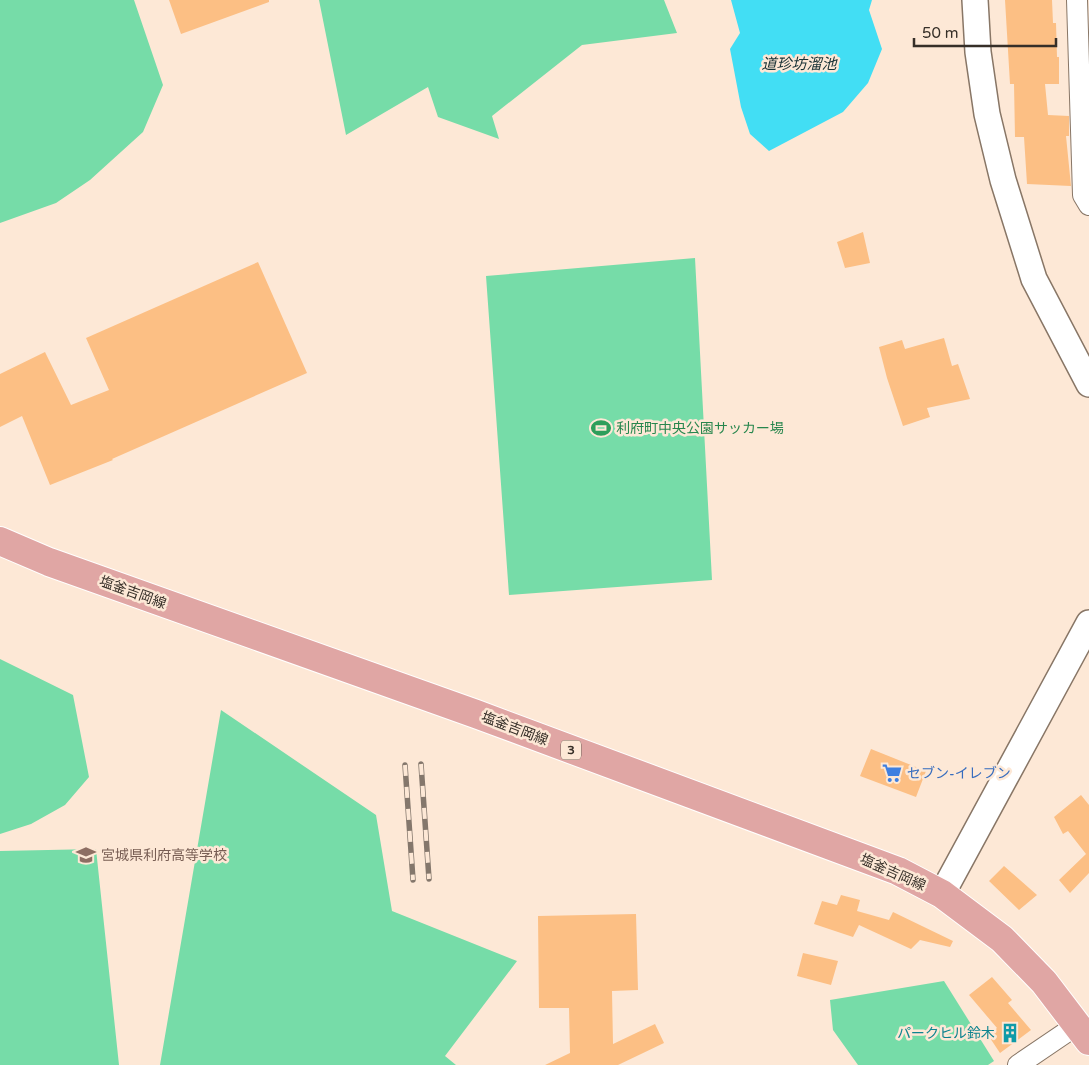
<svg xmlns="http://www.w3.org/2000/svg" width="1089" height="1065" font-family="'Varela Round','Noto Sans JP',sans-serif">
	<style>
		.green { fill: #76dca8 }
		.water { fill: #42def4 }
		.building { fill: #fcbf84 }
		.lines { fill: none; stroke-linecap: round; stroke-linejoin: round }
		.minor-casing { stroke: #887666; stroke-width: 22 }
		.tertiary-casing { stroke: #887666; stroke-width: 28 }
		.primary-casing { stroke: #fff; stroke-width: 30 }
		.minor { stroke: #fff; stroke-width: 20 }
		.tertiary { stroke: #fff; stroke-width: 25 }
		.primary { stroke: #e0a6a4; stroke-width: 28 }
		.rail-casing { stroke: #84776c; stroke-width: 5.5 }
		.rail { stroke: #fde8d6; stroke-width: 4; stroke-dasharray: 11; stroke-linecap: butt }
		.labels { text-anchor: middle; stroke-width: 5; stroke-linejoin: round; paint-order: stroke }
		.shield { fill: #fde8d6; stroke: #72665c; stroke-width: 1 }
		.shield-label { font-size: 12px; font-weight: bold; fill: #362f28 }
		.leisure-label { font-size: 14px; fill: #27864d; stroke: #fde8d6; text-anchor: start }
		.street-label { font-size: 14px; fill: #362f28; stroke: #fde8d6 }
		.shop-label { font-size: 14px; fill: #366cbe; stroke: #fde8d6; text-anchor: start }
		.education-label { font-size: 14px; fill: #785e54; stroke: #fde8d6; text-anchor: start }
		.culture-label { font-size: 14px; fill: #0d838f; stroke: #fde8d6; text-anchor: end }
		.water-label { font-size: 15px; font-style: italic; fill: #173034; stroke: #fde8d6 }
	</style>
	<rect width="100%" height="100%" fill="#fde8d6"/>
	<path class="green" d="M 0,0 L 134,0 L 163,85 L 143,132 L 90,180 L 56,203 L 0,223 Z
		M 319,0 L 664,0 L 677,33 L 582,45 L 492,116 L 499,139 L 438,117 L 428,87 L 346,135 Z
		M 695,258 L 712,580 L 509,595 L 486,276 Z
		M 0,659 L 73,695 L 89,777 L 65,805 L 31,824 L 0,834 Z
		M 221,710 L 376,815 L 392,911 L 517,961 L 445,1056 L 456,1065 L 160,1065 Z
		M 96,849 L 119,1065 L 0,1065 L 0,851 Z
		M 944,981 L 994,1061 L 988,1065 L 858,1065 L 833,1030 L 830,1000 Z"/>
	<path class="water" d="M 731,0 L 872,0 L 869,10 L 882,49 L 868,83 L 843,112 L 769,151 L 750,134 L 741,107 L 730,49 L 740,33 Z"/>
	<path class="building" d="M 169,0 L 269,0 L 269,2 L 181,34 Z
		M 1005,0 L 1052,0 L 1053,23 L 1056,23 L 1057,57 L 1059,57 L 1059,84 L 1045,84 L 1048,115 L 1069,116 L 1069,136 L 1066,136 L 1071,186 L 1027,184 L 1024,137 L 1015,137 L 1014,84 L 1010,84 Z
		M 863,232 L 870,263 L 845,268 L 837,242 Z
		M 258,262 L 307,373 L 112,459 L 113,460 L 50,485 L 22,416 L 0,427 L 0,374 L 45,352 L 71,405 L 109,390 L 86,338 Z
		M 944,338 L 952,366 L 958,364 L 970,399 L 927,408 L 930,417 L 903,426 L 887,378 L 879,347 L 902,340 L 905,349 Z
		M 871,749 L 926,771 L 916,797 L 860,776 Z
		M 1081,795 L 1089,805 L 1089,873 L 1070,893 L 1059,880 L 1086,854 L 1068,831 L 1063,834 L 1054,817 Z
		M 1004,866 L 1037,895 L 1019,910 L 989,881 Z
		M 841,895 L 860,900 L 857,911 L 889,920 L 893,912 L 953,941 L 950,947 L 920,940 L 911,949 L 859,925 L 853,937 L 814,924 L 822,901 L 837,905 Z
		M 636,914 L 638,990 L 612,991 L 613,1044 L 655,1024 L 664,1043 L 618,1065 L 545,1065 L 570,1053 L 569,1008 L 539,1008 L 538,916 Z
		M 803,953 L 838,961 L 831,985 L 797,976 Z
		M 992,977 L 1012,1000 L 1008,1003 L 1031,1030 L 1000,1053 L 988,1035 L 997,1028 L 969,995 Z"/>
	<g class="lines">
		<defs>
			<path id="minor" d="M 1077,0 L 1083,195 L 1089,205
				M 1018,1065 L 1077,1025"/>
			<path id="tertiary" d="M 975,0 L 978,52 L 987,114 L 1003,180 L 1034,279 L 1089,384
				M 942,894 L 1089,623"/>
			<path id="primary" d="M 0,541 L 49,562 L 476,714 L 898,871 L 942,894 L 1002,939 L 1044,982 L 1089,1041"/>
		</defs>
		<use href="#minor" class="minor-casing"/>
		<use href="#tertiary" class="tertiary-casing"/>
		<use href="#primary" class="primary-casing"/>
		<use href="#minor" class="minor"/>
		<use href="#tertiary" class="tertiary"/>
		<use href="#primary" class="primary"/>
		<defs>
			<path id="rail" d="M 421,764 L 429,879
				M 405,765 L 413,880"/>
		</defs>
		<use href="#rail" class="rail-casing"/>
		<use href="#rail" class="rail"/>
	</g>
	<defs>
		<symbol id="stadium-bare" viewBox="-9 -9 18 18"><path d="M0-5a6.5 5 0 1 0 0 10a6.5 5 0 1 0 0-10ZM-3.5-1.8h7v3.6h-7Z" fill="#2e9e5b" stroke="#fde8d6" stroke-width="2.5" paint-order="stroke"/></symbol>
		<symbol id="supermarket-bare" viewBox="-9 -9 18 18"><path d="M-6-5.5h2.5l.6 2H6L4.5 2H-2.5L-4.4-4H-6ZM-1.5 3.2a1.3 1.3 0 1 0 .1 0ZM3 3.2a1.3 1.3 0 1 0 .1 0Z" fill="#3f7fe0" stroke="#fde8d6" stroke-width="2.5" paint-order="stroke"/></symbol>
		<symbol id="school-bare" viewBox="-9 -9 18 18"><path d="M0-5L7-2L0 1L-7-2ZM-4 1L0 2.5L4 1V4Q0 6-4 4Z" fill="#8d6e63" stroke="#fde8d6" stroke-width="2.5" paint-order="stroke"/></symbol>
		<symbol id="building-bare" viewBox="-9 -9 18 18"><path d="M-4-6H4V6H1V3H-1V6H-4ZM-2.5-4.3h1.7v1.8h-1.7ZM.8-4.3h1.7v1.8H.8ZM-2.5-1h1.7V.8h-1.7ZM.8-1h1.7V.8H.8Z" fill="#0f9aa8" stroke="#fde8d6" stroke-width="2.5" paint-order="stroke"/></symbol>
	</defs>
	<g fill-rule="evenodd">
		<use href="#stadium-bare" x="587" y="414" width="28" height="28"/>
		<use href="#supermarket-bare" x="878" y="759" width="28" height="28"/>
		<use href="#school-bare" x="72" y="841" width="28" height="28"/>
		<use href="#building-bare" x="996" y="1019" width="28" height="28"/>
	</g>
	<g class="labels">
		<rect class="shield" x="561" y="740.5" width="20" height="19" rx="4"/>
		<g class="shield-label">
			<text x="571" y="754">3</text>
		</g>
		<g class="leisure-label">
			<text x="616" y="433">利府町中央公園サッカー場</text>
		</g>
		<g class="street-label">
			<text transform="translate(133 592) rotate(20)" y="5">塩釜吉岡線</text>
			<text transform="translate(515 728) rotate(21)" y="5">塩釜吉岡線</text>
			<text transform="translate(893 872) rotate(24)" y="5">塩釜吉岡線</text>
		</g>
		<g class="shop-label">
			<text x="907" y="778">セブン-イレブン</text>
		</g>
		<g class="education-label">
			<text x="101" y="860">宮城県利府高等学校</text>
		</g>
		<g class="culture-label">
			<text x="995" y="1038">パークヒル鈴木</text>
		</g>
		<g class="water-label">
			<text x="799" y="69">道珍坊溜池</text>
		</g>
	</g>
	<path d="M914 38v8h142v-8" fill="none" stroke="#362f28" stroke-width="2.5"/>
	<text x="922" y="38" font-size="15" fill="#362f28" stroke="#fde8d6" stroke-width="4" paint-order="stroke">50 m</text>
</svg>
